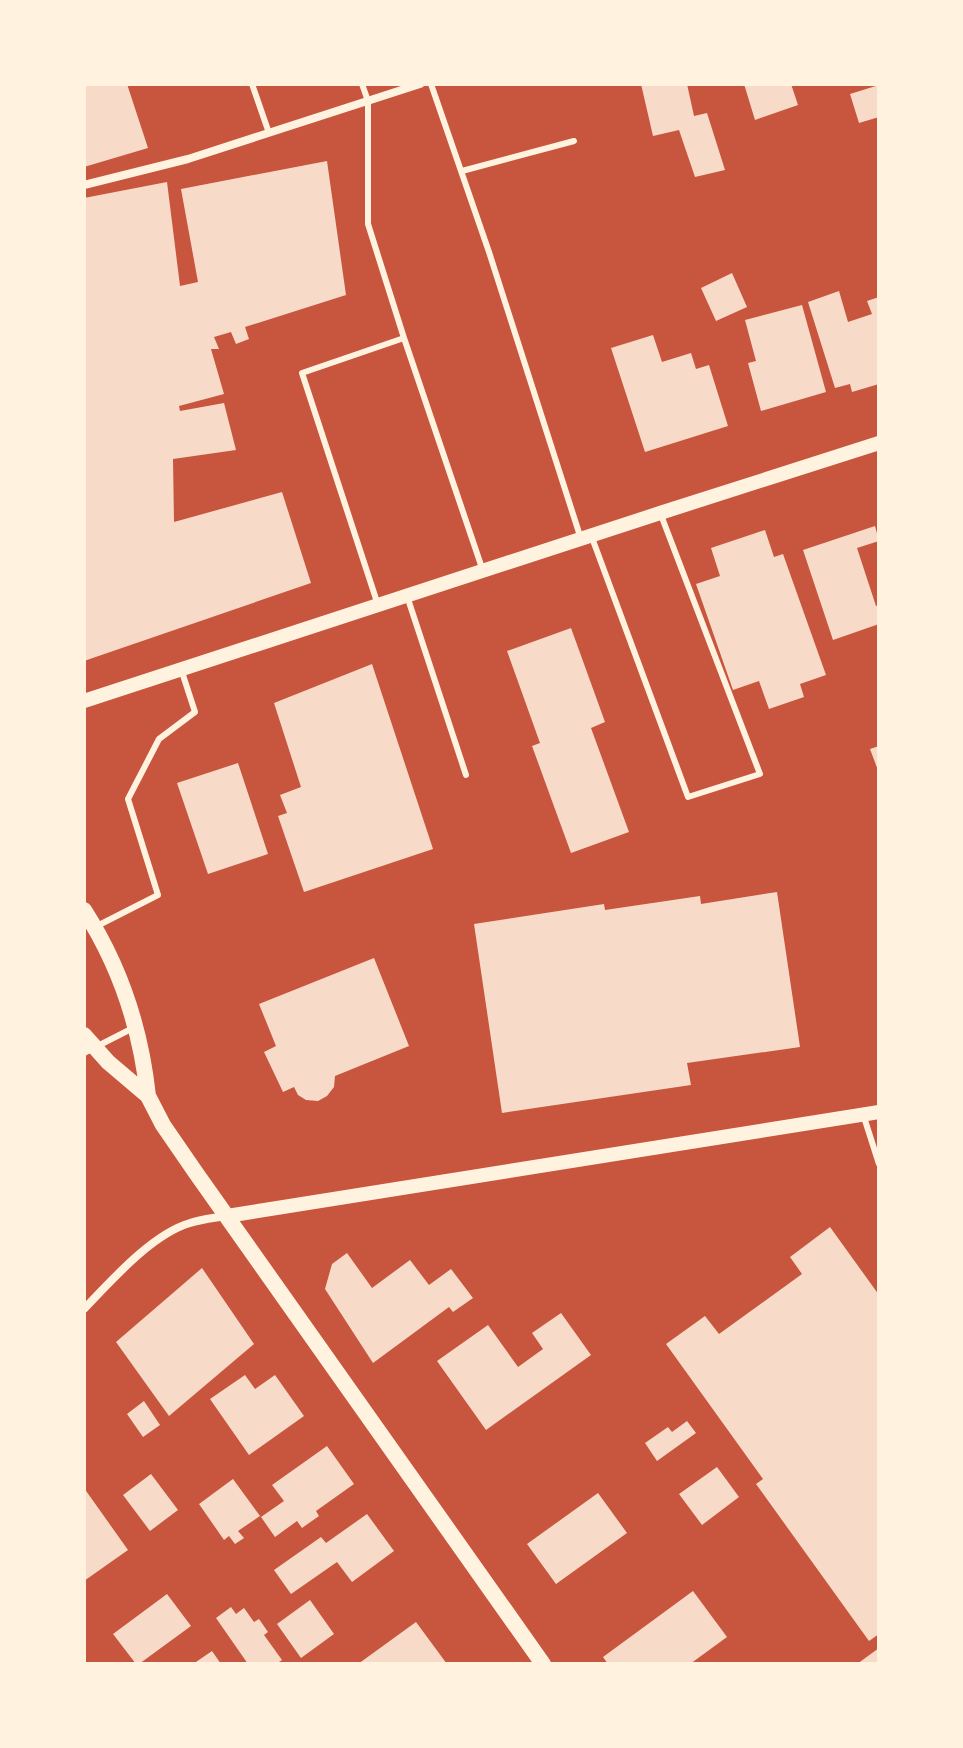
<svg xmlns="http://www.w3.org/2000/svg" width="963" height="1748" font-family="'Alegreya Sans',sans-serif">
	<style>
		.building { fill: #f7dbc8 }
		.lines { fill: none; stroke-linecap: round; stroke-linejoin: round }
		.service { stroke: #fff3e0; stroke-width: 6 }
		.minor { stroke: #fff3e0; stroke-width: 8 }
		.tertiary { stroke: #fff3e0; stroke-width: 14 }
		.secondary { stroke: #fff3e0; stroke-width: 16 }
	</style>
	<rect width="100%" height="100%" fill="#c8553d"/>
	<path class="building" d="M 84,84 L 127,84 L 148,148 L 84,167 Z
		M 641,84 L 687,84 L 694,116 L 707,113 L 725,170 L 695,177 L 679,130 L 653,136 Z
		M 744,84 L 791,84 L 798,105 L 755,120 Z
		M 879,85 L 879,117 L 859,123 L 850,94 Z
		M 327,161 L 346,295 L 245,327 L 249,339 L 236,344 L 231,332 L 214,337 L 219,349 L 211,349 L 224,394 L 179,406 L 180,411 L 224,403 L 236,450 L 173,459 L 174,522 L 282,492 L 311,583 L 84,661 L 84,198 L 167,182 L 180,286 L 198,282 L 181,189 Z
		M 732,273 L 747,307 L 716,321 L 701,288 Z
		M 839,291 L 848,322 L 872,314 L 867,301 L 879,297 L 879,384 L 852,392 L 850,384 L 835,388 L 808,302 Z
		M 802,305 L 826,392 L 761,411 L 748,363 L 756,361 L 745,320 Z
		M 653,335 L 662,362 L 691,353 L 696,369 L 709,365 L 728,426 L 645,452 L 611,348 Z
		M 875,526 L 879,541 L 857,548 L 876,606 L 879,605 L 879,624 L 833,640 L 803,550 Z
		M 765,530 L 774,557 L 783,554 L 826,675 L 800,684 L 804,697 L 769,709 L 759,681 L 733,690 L 696,584 L 720,576 L 711,548 Z
		M 571,628 L 605,722 L 591,728 L 629,832 L 571,853 L 532,746 L 540,743 L 507,651 Z
		M 372,664 L 433,849 L 304,892 L 278,816 L 287,813 L 280,795 L 301,787 L 274,703 Z
		M 879,746 L 879,773 L 870,749 Z
		M 238,763 L 268,854 L 208,874 L 177,783 Z
		M 777,892 L 800,1047 L 687,1063 L 691,1085 L 502,1113 L 474,924 L 604,904 L 605,910 L 700,896 L 701,904 Z
		M 374,958 L 409,1046 L 335,1076 L 334,1087 L 327,1096 L 318,1101 L 306,1100 L 298,1095 L 294,1087 L 283,1092 L 264,1052 L 276,1046 L 259,1004 Z
		M 830,1227 L 879,1295 L 879,1634 L 869,1641 L 756,1484 L 763,1479 L 666,1344 L 705,1316 L 719,1334 L 802,1274 L 790,1257 Z
		M 347,1253 L 372,1288 L 410,1260 L 429,1285 L 451,1269 L 473,1298 L 453,1312 L 449,1307 L 373,1363 L 325,1289 L 332,1264 Z
		M 202,1268 L 254,1344 L 169,1416 L 116,1342 Z
		M 561,1313 L 591,1355 L 486,1430 L 437,1361 L 488,1325 L 518,1367 L 543,1349 L 532,1333 Z
		M 245,1375 L 255,1389 L 275,1375 L 304,1416 L 249,1455 L 210,1399 Z
		M 144,1401 L 160,1425 L 143,1437 L 127,1414 Z
		M 687,1421 L 696,1433 L 657,1461 L 645,1443 L 668,1427 L 672,1432 Z
		M 327,1446 L 354,1484 L 316,1511 L 319,1516 L 302,1528 L 297,1521 L 275,1537 L 261,1517 L 284,1501 L 272,1485 Z
		M 717,1467 L 739,1497 L 702,1525 L 679,1494 Z
		M 151,1474 L 178,1510 L 150,1531 L 123,1495 Z
		M 233,1479 L 260,1516 L 238,1531 L 244,1538 L 235,1544 L 229,1536 L 224,1540 L 199,1504 Z
		M 84,1488 L 128,1550 L 84,1581 Z
		M 598,1493 L 627,1533 L 556,1584 L 527,1544 Z
		M 367,1514 L 394,1551 L 352,1582 L 337,1562 L 291,1594 L 274,1570 L 321,1537 L 326,1543 Z
		M 693,1591 L 727,1637 L 690,1664 L 608,1664 L 603,1657 Z
		M 167,1594 L 191,1626 L 139,1664 L 136,1664 L 113,1634 Z
		M 310,1600 L 334,1634 L 301,1658 L 277,1624 Z
		M 231,1607 L 236,1614 L 244,1608 L 254,1622 L 259,1619 L 268,1632 L 264,1635 L 282,1660 L 276,1664 L 248,1664 L 216,1618 Z
		M 416,1622 L 447,1664 L 358,1664 Z
		M 879,1648 L 879,1664 L 857,1664 Z
		M 212,1651 L 221,1664 L 193,1664 Z"/>
	<g class="lines">
		<path class="service" d="M 252,84 L 269,133
			M 362,84 L 368,101 L 368,224 L 404,338 L 483,571
			M 431,84 L 489,252 L 581,539
			M 462,171 L 574,141
			M 591,535 L 688,797 L 760,774 L 661,515
			M 407,596 L 466,775
			M 378,605 L 302,373 L 404,338
			M 95,927 L 158,895 L 128,799 L 159,739 L 195,712 L 181,669
			M 84,1053 L 133,1028
			M 863,1114 L 879,1164"/>
		<path class="minor" d="M 84,185 L 188,159 L 420,84
			M 84,1309 C 111,1281 152,1234 190,1223 C 201,1219 214,1218 226,1216"/>
		<path class="tertiary" d="M 84,701 L 660,513 L 879,443
			M 227,1216 L 879,1112"/>
		<path class="secondary" d="M 84,910 C 120,966 141,1031 148,1096
			M 84,1035 L 108,1062 L 148,1096 L 163,1125 L 196,1173 L 543,1664"/>
	</g>
	<rect width="963" height="1748" fill="none" stroke="#fff3e0" stroke-width="172"/>
</svg>
